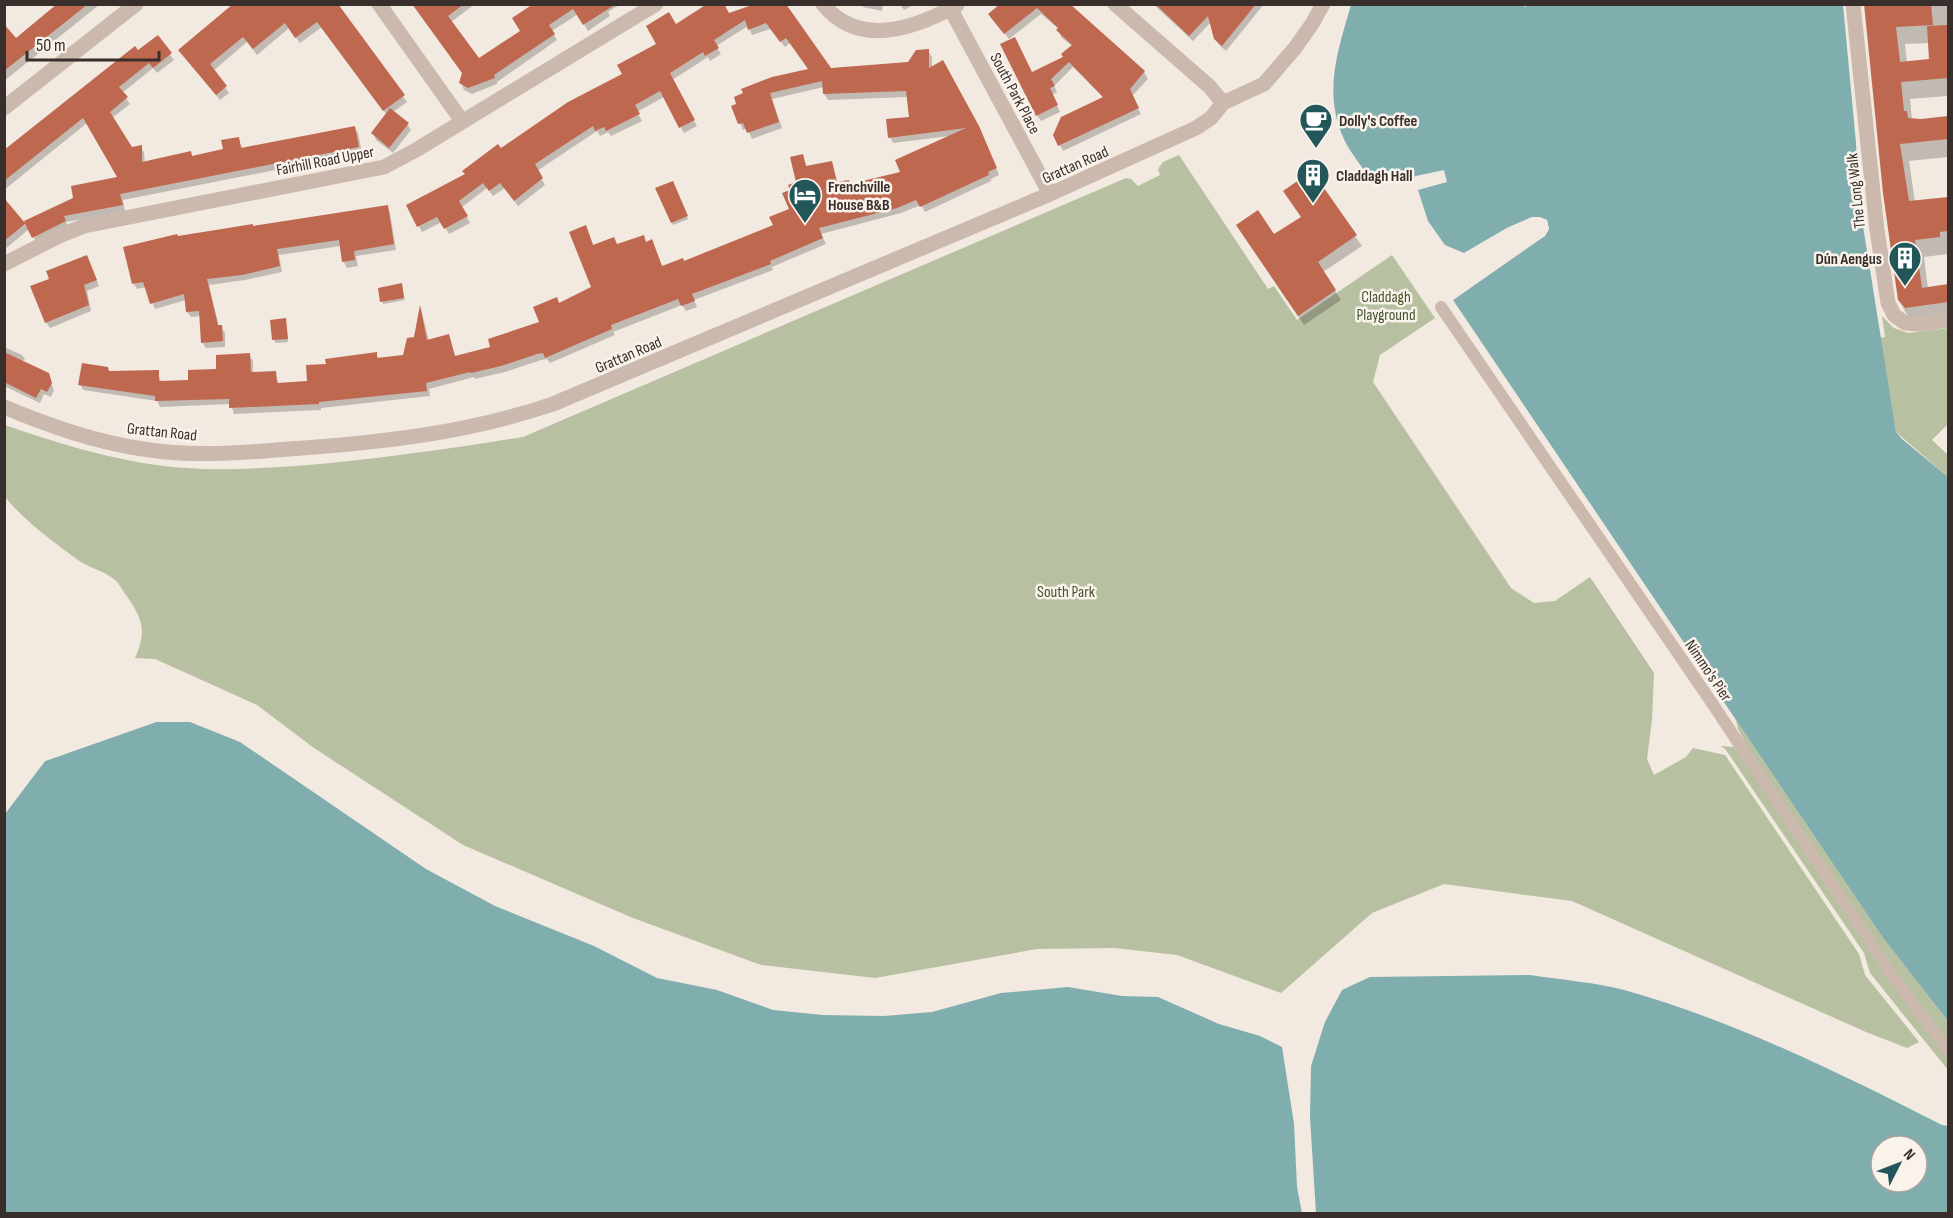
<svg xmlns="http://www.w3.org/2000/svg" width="1953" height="1218" font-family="'Sofia Sans Condensed',sans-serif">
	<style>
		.green { fill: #b7c0a0 }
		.water { fill: #80adae; fill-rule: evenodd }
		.pier { fill: #f2e9e0 }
		.shadow { fill: #0003; fill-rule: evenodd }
		.building { fill: #bf6850 }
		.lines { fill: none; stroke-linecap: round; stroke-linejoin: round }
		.pedestrian { stroke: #cab9ac; stroke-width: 12 }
		.minor { stroke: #cab9ac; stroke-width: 15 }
		.labels { text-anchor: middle; stroke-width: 5; stroke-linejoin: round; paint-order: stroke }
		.street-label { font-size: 16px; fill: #382e2b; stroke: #f9f3ec }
		.poi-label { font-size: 16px; font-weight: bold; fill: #382e2b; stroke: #f9f3ec; text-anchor: start }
		.park-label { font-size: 16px; fill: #485530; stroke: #f9f3ec }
	</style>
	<rect width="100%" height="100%" fill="#f2e9e0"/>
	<path class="green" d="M 1179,155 L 1268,289 L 1274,286 L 1297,320 L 1392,255 L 1435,318 L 1380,355 L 1373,382 L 1511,588 L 1534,603 L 1555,601 L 1590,577 L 1654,673 L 1652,720 L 1647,759 L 1654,775 L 1686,757 L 1693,748 L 1725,755 L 1859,954 L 1865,975 L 1919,1042 L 1907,1048 L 1866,1032 L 1572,901 L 1444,884 L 1372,913 L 1281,993 L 1177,955 L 1115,948 L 1037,949 L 875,978 L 761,965 L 633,918 L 463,845 L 314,748 L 257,705 L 155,659 L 135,658 C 147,631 143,619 126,595 C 122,590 119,583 115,580 C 105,571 89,568 78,560 C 52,541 26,522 5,497 L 5,425 C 59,444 129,465 186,468 C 223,471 260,468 296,466 C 372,460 447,449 523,437 L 1126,178 L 1131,179 L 1138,186 L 1160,175 L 1158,169 L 1163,162 Z
		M 1882,316 L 1894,328 L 1908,333 L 1948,328 L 1948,424 L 1932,440 L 1948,455 L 1948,477 L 1896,432 L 1880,338 L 1885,337 Z
		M 1736,720 L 1883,938 L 1948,1021 L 1948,1044 L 1921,1009 L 1750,752 L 1738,729 Z
		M 1721,746 L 1734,747 L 1948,1058 L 1948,1070 L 1870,973 L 1864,953 L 1726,750 Z"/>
	<path class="water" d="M 1518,4 L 1526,7 L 1527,4 L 1843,5 L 1856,143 L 1859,201 L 1896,432 L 1902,439 L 1948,477 L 1948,1021 L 1883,938 L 1453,300 L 1545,236 L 1549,229 L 1547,220 L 1532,217 L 1507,228 L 1464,253 L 1445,245 L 1428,221 L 1418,190 L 1447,182 L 1444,170 L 1374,185 C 1366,172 1356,160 1348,147 C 1321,98 1337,53 1351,5 Z
		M 156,722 L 190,722 L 240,742 L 426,869 L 495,906 L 594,946 L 657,978 L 717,990 L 773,1010 L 823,1015 L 884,1016 L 932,1012 L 1001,993 L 1068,987 L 1122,996 L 1158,997 L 1219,1024 L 1260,1036 L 1282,1047 L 1294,1124 L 1297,1187 L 1302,1213 L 5,1213 L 4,814 L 45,761 Z
		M 1530,975 C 1561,980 1594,982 1624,990 C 1735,1021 1839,1073 1942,1125 L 1948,1126 L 1948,1213 L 1316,1213 L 1310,1117 L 1311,1066 L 1325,1022 L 1342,990 L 1370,977 ZM 1881,1146 L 1917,1146 L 1917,1182 L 1881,1182 Z"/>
	<path class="pier" d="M 1532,217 L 1540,217 L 1547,220 L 1549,229 L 1545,235 L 1453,300 L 1451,298 L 1543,233 L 1547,225 L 1545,222 L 1540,220 L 1532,220 L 1508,230 L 1465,256 L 1461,255 L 1507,228 Z
		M 156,719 L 182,719 L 190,722 L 156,722 L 45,761 L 5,814 L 4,809 L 43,758 Z"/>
	<path class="shadow" d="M 59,4 L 99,5 L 4,81 L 4,30 L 16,40 Z
		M 336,4 L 407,102 L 393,112 L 407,124 L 411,130 L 393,153 L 376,140 L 373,133 L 387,115 L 322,27 L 300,43 L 289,28 L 257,55 L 247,42 L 213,71 L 229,93 L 220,100 L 180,51 Z
		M 413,4 L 475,4 L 451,22 L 479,60 L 522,32 L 536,4 L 621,4 L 608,12 L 610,16 L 588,31 L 578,14 L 552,31 L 557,40 L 497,82 L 497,84 L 472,94 L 464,90 L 461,83 L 464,74 Z
		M 760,4 L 830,69 L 908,63 L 928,51 L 932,57 L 932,68 L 982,134 L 999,175 L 991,179 L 991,181 L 925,212 L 921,205 L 901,213 L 821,234 L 826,244 L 772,267 L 773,270 L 694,300 L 697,307 L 686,311 L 682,305 L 613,332 L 615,335 L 550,363 L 547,359 L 541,360 L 505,372 L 475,379 L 474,377 L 429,389 L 430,396 L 321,408 L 321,410 L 234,414 L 231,404 L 160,407 L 157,401 L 83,390 L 80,384 L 107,368 L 110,373 L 158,372 L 161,382 L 189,382 L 218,371 L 249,355 L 253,361 L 253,374 L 275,372 L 279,385 L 309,382 L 327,365 L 376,353 L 379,359 L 404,357 L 415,338 L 421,309 L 429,341 L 448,336 L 456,358 L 492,348 L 541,323 L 559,304 L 593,287 L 586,227 L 594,247 L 617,245 L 643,237 L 647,244 L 652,241 L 663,268 L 684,263 L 775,226 L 791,210 L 792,190 L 797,183 L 802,155 L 807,168 L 831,163 L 838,184 L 851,186 L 902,173 L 950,136 L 893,143 L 890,137 L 910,118 L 908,97 L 828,100 L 824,94 L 824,87 L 772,99 L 782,128 L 752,139 L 747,128 L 743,130 L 733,107 L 810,70 L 790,43 L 785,47 L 770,29 L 752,35 L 748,26 L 716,46 L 721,54 L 710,61 L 708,57 L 672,80 L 697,126 L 684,133 L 664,97 L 637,112 L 642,121 L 611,136 L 608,132 L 600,136 L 597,131 L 537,171 L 545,185 L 518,206 L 505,188 L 493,196 L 487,188 L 462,207 L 470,223 L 449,234 L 442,222 L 422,232 L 408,206 L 466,174 L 500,150 L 624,75 L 675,26 L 728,15 Z
		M 862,4 L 883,4 L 882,11 L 863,7 Z
		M 900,4 L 915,4 L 904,10 Z
		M 1003,4 L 1068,4 L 1144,72 L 1148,79 L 1132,96 L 1141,114 L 1063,151 L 1054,135 L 1104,98 L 1073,67 L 1054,86 L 1057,92 L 1052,95 L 1060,112 L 1041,121 L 1037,115 L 1032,74 L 1065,58 L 1072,46 L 1061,37 L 1059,29 L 1041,14 L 1009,39 L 994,20 Z
		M 1153,4 L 1264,4 L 1226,51 L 1219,45 L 1215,38 L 1211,22 L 1193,41 Z
		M 1866,4 L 1948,4 L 1948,96 L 1910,99 L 1912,120 L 1948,118 L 1948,157 L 1909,161 L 1915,202 L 1948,198 L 1948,254 L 1924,257 L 1928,289 L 1948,286 L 1948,320 L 1910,320 L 1900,302 ZM 1930,43 L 1931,61 L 1907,63 L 1905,44 Z
		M 157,37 L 174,60 L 157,73 L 153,68 L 122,93 L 130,104 L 112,118 L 131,148 L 141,147 L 144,153 L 145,163 L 190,153 L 193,157 L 225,151 L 238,139 L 243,149 L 354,127 L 358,133 L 362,153 L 123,200 L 125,211 L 66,222 L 68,228 L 37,243 L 29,229 L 4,250 L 4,201 L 28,229 L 119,178 L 87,123 L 4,190 L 4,152 Z
		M 1311,173 L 1362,246 L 1323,272 L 1341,300 L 1304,325 L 1243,235 L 1274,236 L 1302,217 Z
		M 674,185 L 688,219 L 673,225 L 657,189 Z
		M 387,207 L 390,213 L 396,250 L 356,256 L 358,266 L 347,268 L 344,262 L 341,246 L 279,255 L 282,272 L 245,280 L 209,285 L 219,327 L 221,327 L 225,333 L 225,347 L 206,348 L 202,342 L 200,316 L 191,317 L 187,312 L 186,300 L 155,309 L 146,287 L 137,289 L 134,284 L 178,237 Z
		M 90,263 L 99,286 L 87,291 L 91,311 L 50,328 L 46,322 Z
		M 402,287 L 405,300 L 383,304 L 379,289 Z
		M 285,320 L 288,342 L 275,343 L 272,321 Z
		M 4,347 L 22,355 L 25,360 L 21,361 L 48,375 L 54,390 L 51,397 L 44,394 L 40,403 L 4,386 Z"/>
	<path class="building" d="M 57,4 L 88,4 L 4,71 L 4,24 L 16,38 Z
		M 233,4 L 338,4 L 405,95 L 383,111 L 317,22 L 295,38 L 285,23 L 253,49 L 243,37 L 210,64 L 227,86 L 216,95 L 178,50 Z
		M 412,4 L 464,4 L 448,16 L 479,58 L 520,31 L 512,18 L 533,4 L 616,4 L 583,25 L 573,9 L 549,25 L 555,34 L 494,75 L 495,78 L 468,88 L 459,83 L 462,73 Z
		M 707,4 L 724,4 L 729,13 L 755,4 L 786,4 L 831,68 L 908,62 L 916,50 L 929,49 L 929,68 L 943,60 L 979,126 L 997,168 L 988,172 L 989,175 L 920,207 L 916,200 L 897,208 L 819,228 L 823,238 L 770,261 L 771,264 L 692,294 L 695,301 L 681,306 L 678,299 L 611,325 L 612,329 L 545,358 L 543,353 L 537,354 L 501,366 L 471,373 L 470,372 L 426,383 L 427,391 L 319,402 L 319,404 L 229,408 L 229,399 L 155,401 L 155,396 L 78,385 L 82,363 L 108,367 L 109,371 L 159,370 L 159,381 L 188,380 L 188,370 L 216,369 L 216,355 L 250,353 L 251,372 L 276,371 L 277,383 L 307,381 L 306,365 L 326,364 L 325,359 L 377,352 L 377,358 L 403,355 L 407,338 L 414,337 L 420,305 L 427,340 L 449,334 L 455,356 L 490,347 L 488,339 L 539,322 L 533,307 L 557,297 L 559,303 L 591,287 L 569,232 L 586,225 L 593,245 L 614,237 L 617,244 L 644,235 L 646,242 L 652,239 L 662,266 L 683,258 L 684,261 L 773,225 L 769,217 L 789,209 L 782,193 L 790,190 L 788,185 L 796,182 L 790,157 L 803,154 L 806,166 L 832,161 L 837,182 L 849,180 L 850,184 L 900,172 L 895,160 L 966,128 L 888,138 L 886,119 L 909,117 L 906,91 L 823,94 L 822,81 L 770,93 L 779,122 L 747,133 L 743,123 L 738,124 L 731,106 L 736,104 L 734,97 L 743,93 L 741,89 L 772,77 L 808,69 L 786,38 L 780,42 L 766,23 L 748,30 L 745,20 L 714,40 L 719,48 L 705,56 L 703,52 L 670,73 L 695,120 L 679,128 L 660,91 L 635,105 L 640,114 L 606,131 L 604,127 L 595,131 L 593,126 L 535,164 L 543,178 L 514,201 L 500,183 L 489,191 L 483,183 L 459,201 L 468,216 L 444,229 L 437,217 L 417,227 L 406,205 L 465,174 L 462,171 L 498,144 L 501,148 L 568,102 L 622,74 L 617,65 L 656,44 L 646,26 L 669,12 L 676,24 Z
		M 1000,4 L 1070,4 L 1145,71 L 1130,89 L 1139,108 L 1058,146 L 1053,135 L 1061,117 L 1103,97 L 1069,62 L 1051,79 L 1055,86 L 1050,88 L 1058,105 L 1036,116 L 1000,44 L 1015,37 L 1032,72 L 1063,57 L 1061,54 L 1072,45 L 1056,30 L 1058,28 L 1037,8 L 1004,34 L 988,14 Z
		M 1155,4 L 1256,4 L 1222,46 L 1214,39 L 1208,16 L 1189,36 Z
		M 1864,4 L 1931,4 L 1933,25 L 1896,27 L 1900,62 L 1929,59 L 1927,26 L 1948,25 L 1948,78 L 1901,82 L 1904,111 L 1907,111 L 1908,118 L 1921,119 L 1948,116 L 1948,139 L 1900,144 L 1909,201 L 1948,197 L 1948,231 L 1940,232 L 1940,237 L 1915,240 L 1922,288 L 1948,284 L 1948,302 L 1905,308 L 1898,300 L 1883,193 Z
		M 158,35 L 172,53 L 153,68 L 149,63 L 119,87 L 128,97 L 110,112 L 132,147 L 142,145 L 142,162 L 191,151 L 192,156 L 223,149 L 221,140 L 239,137 L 241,148 L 355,126 L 359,147 L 120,194 L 123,205 L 64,216 L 66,221 L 32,238 L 25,224 L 4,241 L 4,198 L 25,223 L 24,221 L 73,198 L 71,186 L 117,177 L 83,118 L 4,181 L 4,150 L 135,46 L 138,50 Z
		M 390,108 L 409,123 L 389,148 L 371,133 Z
		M 1312,171 L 1357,235 L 1318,262 L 1336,290 L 1298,316 L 1236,225 L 1258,210 L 1274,234 L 1301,217 L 1283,191 Z
		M 673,181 L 688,216 L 671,223 L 655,188 Z
		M 388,205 L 394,244 L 354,251 L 355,260 L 342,262 L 339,240 L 277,249 L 280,266 L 242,275 L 207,279 L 218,325 L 222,325 L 223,341 L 201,343 L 199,311 L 186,312 L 184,294 L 150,304 L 143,282 L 132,284 L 123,247 L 177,234 L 178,236 L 253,224 L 253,226 Z
		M 87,255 L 97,280 L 84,285 L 89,305 L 45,323 L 30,286 L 49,279 L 46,271 Z
		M 402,283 L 404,298 L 380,302 L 378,288 Z
		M 286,318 L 288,339 L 272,340 L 270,320 Z
		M 4,352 L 49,373 L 52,383 L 47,392 L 41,389 L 36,398 L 4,382 Z"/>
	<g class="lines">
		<path class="pedestrian" d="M 1441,307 L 1714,706 L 1894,978 L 1948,1051"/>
		<path class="minor" d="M 379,4 L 462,121
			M 823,4 C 859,49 916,28 957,5
			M 1115,4 L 1210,87 L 1223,103
			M 1853,4 L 1877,230 L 1888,303 L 1894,315 L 1905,323 L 1920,324 L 1948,320
			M 950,8 L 1050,194
			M 4,108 L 136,4
			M 4,264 L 59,236 L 84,226 L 384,167 L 416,150 L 656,4
			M 4,407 C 50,426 95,442 143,449 C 191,457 241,453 289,449 C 379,443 467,433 553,404 L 1050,194 L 1196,128 L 1211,118 L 1223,103 L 1264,84 L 1295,48 L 1312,24 L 1323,4"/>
	</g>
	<defs>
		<symbol id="cafe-pin" viewBox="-11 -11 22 30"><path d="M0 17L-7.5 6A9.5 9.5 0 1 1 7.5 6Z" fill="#225658" stroke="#f9f3ec"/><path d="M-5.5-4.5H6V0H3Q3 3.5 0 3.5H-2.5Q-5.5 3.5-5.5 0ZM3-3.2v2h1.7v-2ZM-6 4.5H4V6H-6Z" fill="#fff"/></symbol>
		<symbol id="building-pin" viewBox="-11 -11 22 30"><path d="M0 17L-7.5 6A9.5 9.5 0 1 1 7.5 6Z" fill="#225658" stroke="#f9f3ec"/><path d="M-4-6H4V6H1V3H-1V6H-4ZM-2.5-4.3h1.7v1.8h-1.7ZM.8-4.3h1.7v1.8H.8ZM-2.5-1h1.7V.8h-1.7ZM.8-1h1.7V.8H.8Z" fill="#fff"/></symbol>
		<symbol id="hotel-pin" viewBox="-11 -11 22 30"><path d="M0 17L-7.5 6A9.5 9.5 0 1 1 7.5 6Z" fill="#225658" stroke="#f9f3ec"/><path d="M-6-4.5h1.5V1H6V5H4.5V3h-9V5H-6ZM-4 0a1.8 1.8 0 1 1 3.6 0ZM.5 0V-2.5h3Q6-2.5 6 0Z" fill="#fff"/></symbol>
	</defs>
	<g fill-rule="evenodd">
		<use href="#cafe-pin" x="1297" y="101" width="38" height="52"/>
		<use href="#building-pin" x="1294" y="156" width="38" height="52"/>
		<use href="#hotel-pin" x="786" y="176" width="38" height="52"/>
		<use href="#building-pin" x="1886" y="239" width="38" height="52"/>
	</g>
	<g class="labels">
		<g class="street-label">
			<text transform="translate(1016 93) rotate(62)" y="6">South Park Place</text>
			<text transform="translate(325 160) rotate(-11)" y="6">Fairhill Road Upper</text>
			<text transform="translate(1075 164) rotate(-24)" y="6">Grattan Road</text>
			<text transform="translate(1855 191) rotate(-96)" y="6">The Long Walk</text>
			<text transform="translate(628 354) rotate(-23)" y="6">Grattan Road</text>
			<text transform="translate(162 431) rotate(6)" y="6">Grattan Road</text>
			<text transform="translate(1709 670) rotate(56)" y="6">Nimmo's Pier</text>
		</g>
		<g class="poi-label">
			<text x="1339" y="126">Dolly's Coffee</text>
			<text x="1336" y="181">Claddagh Hall</text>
			<text x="828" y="192">Frenchville<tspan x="828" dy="18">House B&amp;B</tspan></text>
			<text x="1882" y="264" text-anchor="end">Dún Aengus</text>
		</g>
		<g class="park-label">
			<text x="1386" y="302">Claddagh<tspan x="1386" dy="18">Playground</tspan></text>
			<text x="1066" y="597">South Park</text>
		</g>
	</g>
	<rect width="1953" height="1218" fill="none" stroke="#382e2b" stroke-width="12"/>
	<g transform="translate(1899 1164) rotate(48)"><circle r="28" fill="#f9f3ec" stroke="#aca49f" stroke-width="1.5"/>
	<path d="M0-4.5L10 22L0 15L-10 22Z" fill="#225658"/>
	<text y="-9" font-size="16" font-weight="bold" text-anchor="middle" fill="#382e2b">N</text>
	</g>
	<path d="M27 51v9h132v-9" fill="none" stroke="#382e2b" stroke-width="3"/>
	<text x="36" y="51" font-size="18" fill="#382e2b" stroke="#f9f3ec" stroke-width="4.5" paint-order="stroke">50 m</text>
</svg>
